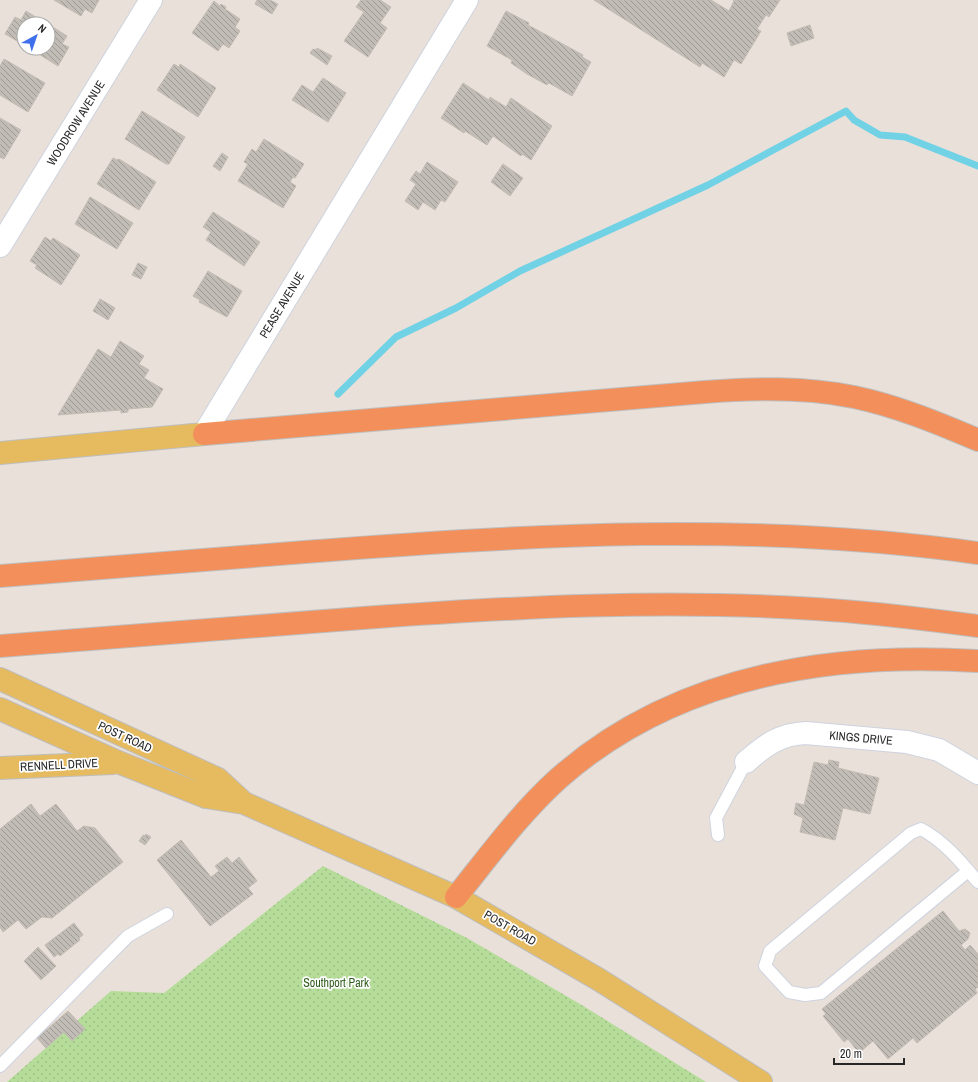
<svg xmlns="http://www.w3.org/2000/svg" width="978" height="1082" font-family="'Archivo Narrow',sans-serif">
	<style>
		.park { fill: url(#park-dots) }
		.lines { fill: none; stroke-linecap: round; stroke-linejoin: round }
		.stream { stroke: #71d1e5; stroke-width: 7 }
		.building { fill: url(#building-back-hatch); stroke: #c3bcb3 }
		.lane-casing { stroke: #ced3df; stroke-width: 14 }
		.street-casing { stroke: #ced3df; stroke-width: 24 }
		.primary-casing { stroke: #bebebe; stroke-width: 24 }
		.highway-casing { stroke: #bebebe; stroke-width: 24 }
		.lane { stroke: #fff; stroke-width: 12 }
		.street { stroke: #fff; stroke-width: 22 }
		.primary { stroke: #e6bb60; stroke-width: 22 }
		.highway { stroke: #f38f5a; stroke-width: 22 }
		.labels { text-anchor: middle; stroke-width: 3.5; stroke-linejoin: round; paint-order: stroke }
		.street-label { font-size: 12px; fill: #272727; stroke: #fff }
		.park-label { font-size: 12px; fill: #305d1d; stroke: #fff }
	</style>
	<defs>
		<pattern id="park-dots" width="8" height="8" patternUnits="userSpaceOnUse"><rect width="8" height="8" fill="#b5dc98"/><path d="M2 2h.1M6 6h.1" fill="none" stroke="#9cbd83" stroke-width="1.8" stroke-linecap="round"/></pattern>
		<pattern id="building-back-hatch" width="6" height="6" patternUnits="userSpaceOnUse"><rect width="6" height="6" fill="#c1bcb5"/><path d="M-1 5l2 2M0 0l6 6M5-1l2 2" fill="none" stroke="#9d9993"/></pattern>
	</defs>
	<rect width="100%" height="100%" fill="#e9e0d9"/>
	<path class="park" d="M 323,866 L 467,938 L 580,1004 L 706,1082 L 7,1082 L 111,991 L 164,993 Z"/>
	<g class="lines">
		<path class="stream" d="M 338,394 L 396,337 L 456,308 L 520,271 L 708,185 L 846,111 L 854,120 L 880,135 L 905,137 L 978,166"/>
	</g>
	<path class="building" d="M 54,0 L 99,0 L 92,13 L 85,9 L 81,16 Z
		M 257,0 L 270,0 L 278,4 L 272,14 L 255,4 Z
		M 361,0 L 380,0 L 391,7 L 380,23 L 387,28 L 368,57 L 344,41 L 364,12 L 356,7 Z
		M 594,0 L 711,0 L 729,11 L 734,1 L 733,0 L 780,0 L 769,17 L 766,15 L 757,29 L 761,31 L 741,64 L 734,60 L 724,77 L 702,63 L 700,67 Z
		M 214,1 L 220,6 L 221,4 L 226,7 L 225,9 L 240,19 L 235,27 L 240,31 L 229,48 L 223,44 L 218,51 L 192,33 Z
		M 26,11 L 47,24 L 24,24 L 24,45 L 5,34 L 15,17 L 21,20 Z
		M 506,11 L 529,23 L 528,25 L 583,55 L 582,57 L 591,62 L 572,96 L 549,83 L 547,85 L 527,74 L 511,63 L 512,60 L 487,46 Z
		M 48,24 L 67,36 L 62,44 L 69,47 L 58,66 L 29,48 L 48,48 Z
		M 810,25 L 814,38 L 791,46 L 787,33 Z
		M 317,48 L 332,56 L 327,65 L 310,53 L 313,49 L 316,50 Z
		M 4,59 L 45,83 L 28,112 L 0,95 L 0,66 Z
		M 174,64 L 179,67 L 180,64 L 216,88 L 198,117 L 157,90 Z
		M 323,78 L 346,93 L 328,122 L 292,100 L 302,85 L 313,92 Z
		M 463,83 L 489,100 L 490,97 L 506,107 L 511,98 L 552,126 L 531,160 L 522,154 L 521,156 L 493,136 L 487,145 L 465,131 L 464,133 L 441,118 Z
		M 142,111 L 185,137 L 169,164 L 166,164 L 125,139 Z
		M 0,118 L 21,130 L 4,159 L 0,157 Z
		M 264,139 L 304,164 L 295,178 L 293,177 L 290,182 L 296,186 L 283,208 L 238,181 L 248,164 L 244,162 L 252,149 L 256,152 Z
		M 222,153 L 228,157 L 220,171 L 213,166 Z
		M 113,158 L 117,160 L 119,159 L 156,182 L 139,210 L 97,184 Z
		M 427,162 L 458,182 L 445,202 L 441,200 L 435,210 L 423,202 L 418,210 L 405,201 L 416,184 L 410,180 L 416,171 L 420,174 Z
		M 503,164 L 523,178 L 510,196 L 491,182 Z
		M 90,197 L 133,223 L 117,249 L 75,224 Z
		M 213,212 L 260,242 L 244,266 L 206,240 L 211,232 L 203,227 Z
		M 45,237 L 51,241 L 53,238 L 80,255 L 61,285 L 35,268 L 37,265 L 30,261 Z
		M 138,263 L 147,267 L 141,279 L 132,275 Z
		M 208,271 L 242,291 L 227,317 L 199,302 L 200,300 L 193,296 Z
		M 100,299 L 115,308 L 108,320 L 93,311 Z
		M 120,341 L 144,356 L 139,364 L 149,370 L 144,378 L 163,389 L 152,407 L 128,409 L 128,412 L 121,413 L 121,410 L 58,415 L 98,349 L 111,357 Z
		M 829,760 L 839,762 L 838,768 L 879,778 L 870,814 L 843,808 L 835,840 L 800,832 L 803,818 L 794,814 L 796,803 L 804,805 L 814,762 L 828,765 Z
		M 31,804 L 40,816 L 56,804 L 77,831 L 84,826 L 95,828 L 123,862 L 52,918 L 42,917 L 26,929 L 18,920 L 3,932 L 0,927 L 0,829 Z
		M 146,834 L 151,837 L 145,845 L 139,841 L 143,835 L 145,836 Z
		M 181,840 L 211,877 L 219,871 L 215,866 L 227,857 L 232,863 L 239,857 L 257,881 L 248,888 L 253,894 L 210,926 L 157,860 Z
		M 943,911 L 959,931 L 965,929 L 970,933 L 968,939 L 961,945 L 965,950 L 970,945 L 978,954 L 978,987 L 975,989 L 977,993 L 917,1043 L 913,1038 L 888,1059 L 873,1041 L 859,1053 L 848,1039 L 844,1042 L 823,1016 L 826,1014 L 822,1009 Z
		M 74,923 L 83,935 L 79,938 L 80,940 L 60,956 L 58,954 L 54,957 L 45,945 Z
		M 38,947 L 56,966 L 41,980 L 24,961 Z
		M 68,1011 L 85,1029 L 72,1041 L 64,1032 L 46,1048 L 37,1038 Z"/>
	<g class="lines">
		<defs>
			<path id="lane" d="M 718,835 L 716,818 L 746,762
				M 968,871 L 821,993 L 805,995 L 789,992 L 765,966 L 770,951 L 911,833 L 921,829 C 944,841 962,863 978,882
				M 0,1066 L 128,936 L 167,914"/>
			<path id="street" d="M 0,246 L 151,0
				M 204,434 L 467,0
				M 746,762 C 765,745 780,734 806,733 L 907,742 L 939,750 L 978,773"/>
			<path id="primary" d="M 0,453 L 204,434
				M 0,679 L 218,779 L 244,803
				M 0,709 L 118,762 L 206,797 L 244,803 L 456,897 L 598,979 L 761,1082
				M 0,768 L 113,763"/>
			<path id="highway" d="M 204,434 L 705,392 C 755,388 805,387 854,397 C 897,406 938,423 978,440
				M 0,576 C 102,568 203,560 305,552 C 529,534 754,522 978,553
				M 0,646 C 121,637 242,627 363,618 C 514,607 666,599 816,609 C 871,612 924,619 978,626
				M 456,897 C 489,856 520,813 559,778 C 675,676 830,652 978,661"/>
		</defs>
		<use href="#lane" class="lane-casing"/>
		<use href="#street" class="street-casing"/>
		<use href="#primary" class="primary-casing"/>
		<use href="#highway" class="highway-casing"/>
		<use href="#lane" class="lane"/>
		<use href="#street" class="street"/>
		<use href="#primary" class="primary"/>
		<use href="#highway" class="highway"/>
	</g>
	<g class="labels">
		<g class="street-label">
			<text transform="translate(76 123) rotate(-58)" y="4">WOODROW AVENUE</text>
			<text transform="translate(282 305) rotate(-59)" y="4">PEASE AVENUE</text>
			<text transform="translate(125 737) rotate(25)" y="4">POST ROAD</text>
			<text transform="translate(861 738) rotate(5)" y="4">KINGS DRIVE</text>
			<text transform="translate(59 765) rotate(-3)" y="4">RENNELL DRIVE</text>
			<text transform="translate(510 928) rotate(30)" y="4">POST ROAD</text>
		</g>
		<g class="park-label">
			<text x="336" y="987">Southport Park</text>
		</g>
	</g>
	<g transform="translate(36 36) rotate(40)"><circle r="19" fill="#ffffff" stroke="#a9a9a9"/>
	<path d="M0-3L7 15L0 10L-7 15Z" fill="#4170ed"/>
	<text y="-6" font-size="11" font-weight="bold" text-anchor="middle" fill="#272727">N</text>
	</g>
	<path d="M834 1058v6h70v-6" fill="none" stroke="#272727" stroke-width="2"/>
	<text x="840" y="1058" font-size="12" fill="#272727" stroke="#ffffff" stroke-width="3" paint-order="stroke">20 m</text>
</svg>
